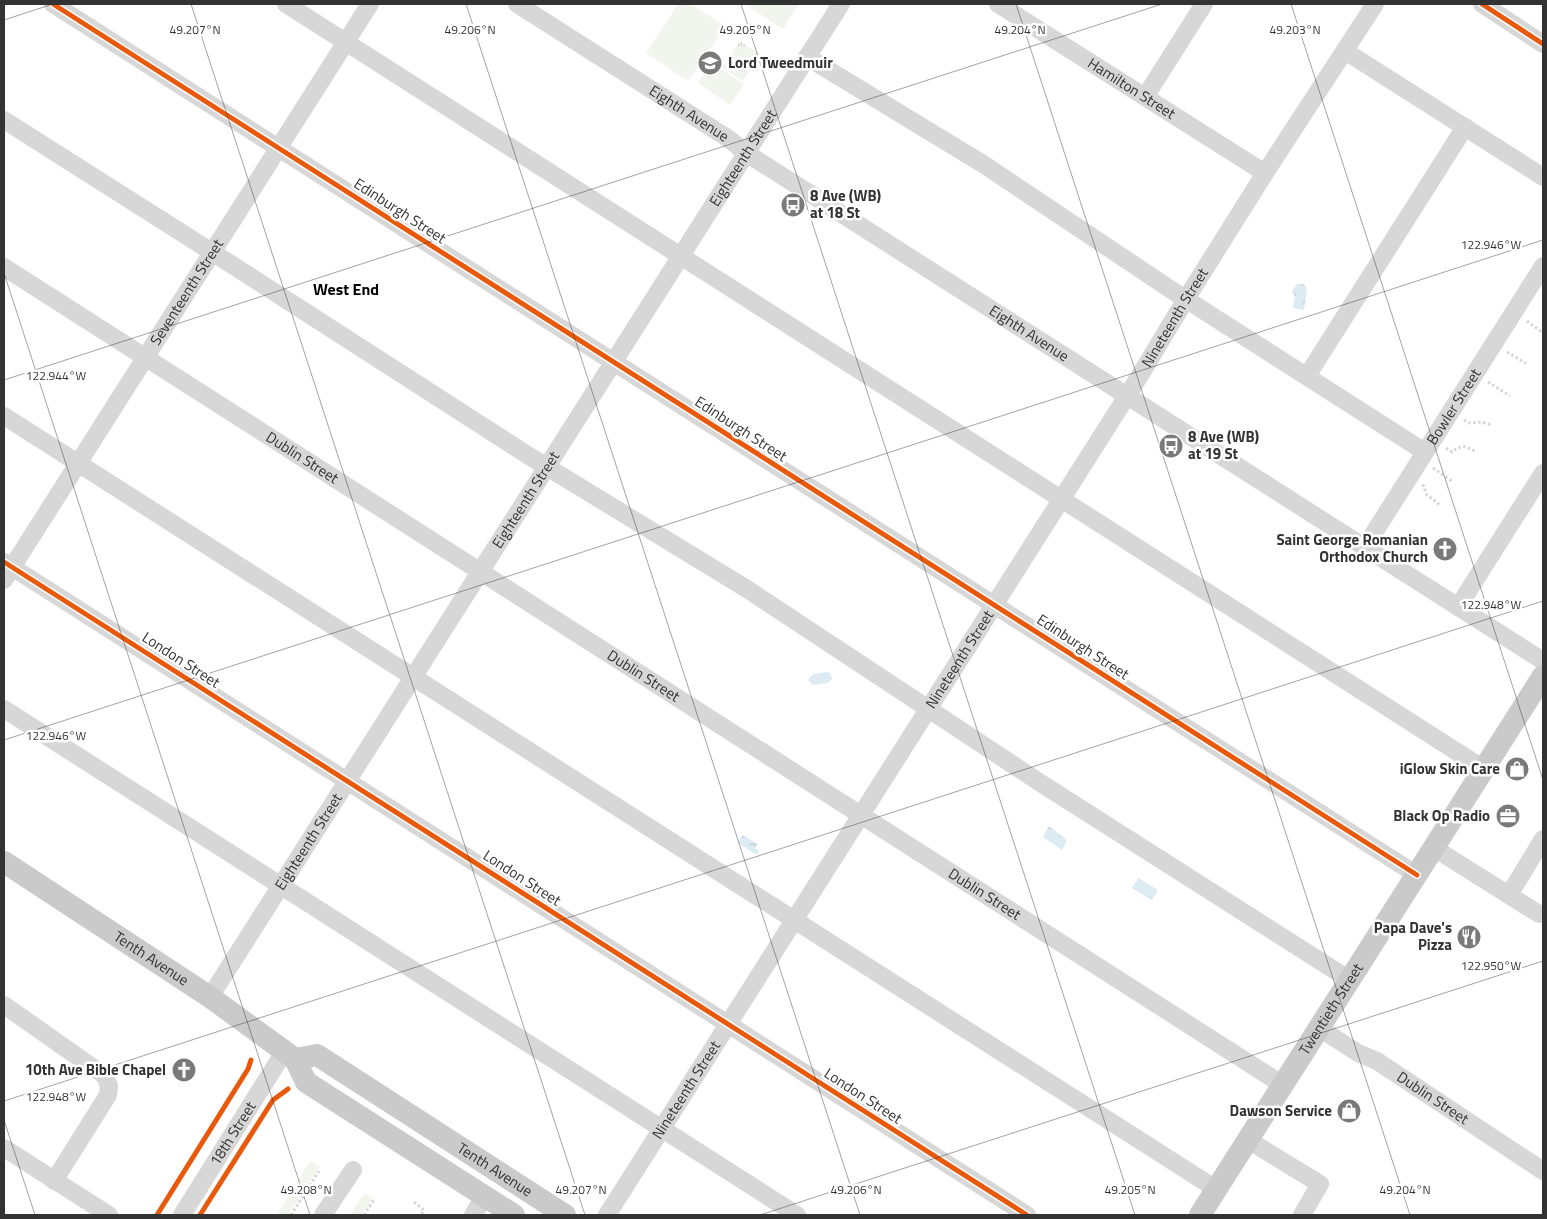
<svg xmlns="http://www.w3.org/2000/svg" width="1547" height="1219" font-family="'Titillium Web',sans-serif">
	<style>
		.grass { fill: #f1f5ed }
		.park { fill: url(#park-tufts) }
		.water { fill: url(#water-ripples) }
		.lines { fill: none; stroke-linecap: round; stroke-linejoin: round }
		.path { stroke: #d6d6d6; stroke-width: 3; stroke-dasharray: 2.5 2.5; stroke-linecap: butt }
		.minor { stroke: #d7d7d7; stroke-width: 18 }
		.major { stroke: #cacaca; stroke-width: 22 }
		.cycleway-casing { stroke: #fff; stroke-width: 8 }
		.cycleway { stroke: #e8590c; stroke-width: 5 }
		.ticks { fill: none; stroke: #333; stroke-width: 1; stroke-opacity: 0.45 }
		.labels { text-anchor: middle; stroke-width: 5; stroke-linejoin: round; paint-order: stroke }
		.poi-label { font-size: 15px; font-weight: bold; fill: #333; stroke: #fff; text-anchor: end }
		.street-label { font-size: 15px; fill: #333; stroke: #fff }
		.neighbourhood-label { font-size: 16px; font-weight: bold; fill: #000; stroke: #fff }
		.ticks-label { font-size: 12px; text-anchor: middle; fill: #333; stroke: #fff; stroke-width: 5; stroke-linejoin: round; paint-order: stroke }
	</style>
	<defs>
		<pattern id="park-tufts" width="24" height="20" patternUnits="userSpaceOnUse" patternTransform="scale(1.25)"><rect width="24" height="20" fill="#f1f5ed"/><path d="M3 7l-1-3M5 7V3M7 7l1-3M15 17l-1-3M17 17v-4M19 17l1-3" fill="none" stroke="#cfd2cc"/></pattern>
		<pattern id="water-ripples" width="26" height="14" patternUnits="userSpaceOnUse" patternTransform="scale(1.25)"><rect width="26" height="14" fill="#ddebf3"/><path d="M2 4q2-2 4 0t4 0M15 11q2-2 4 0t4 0" fill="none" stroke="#becad1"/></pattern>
	</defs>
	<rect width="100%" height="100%" fill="#fff"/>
	<path class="grass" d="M 678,4 L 691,4 L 725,26 L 688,81 L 646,53 Z
		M 745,4 L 799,4 L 783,29 Z
		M 711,63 L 744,84 L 730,105 L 698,83 Z
		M 310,1161 L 320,1166 L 288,1215 L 277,1215 Z
		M 364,1194 L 373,1198 L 361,1215 L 350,1215 Z"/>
	<path class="park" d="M 740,41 L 760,55 L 743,81 L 722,68 Z"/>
	<path class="water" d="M 1297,284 L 1304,284 L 1307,289 L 1304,310 L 1293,308 L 1295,297 L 1292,291 Z
		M 827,672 L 830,673 L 832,679 L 827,683 L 813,685 L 809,681 L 809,678 L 814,674 Z
		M 1049,826 L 1067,840 L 1062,850 L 1043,837 Z
		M 743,835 L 758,844 L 755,848 L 759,851 L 757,855 L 738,843 Z
		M 1138,878 L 1158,890 L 1152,900 L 1132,888 Z"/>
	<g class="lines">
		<path class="path" d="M 1527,321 L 1543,333
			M 1507,352 L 1527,364
			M 1488,382 L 1510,396
			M 1464,420 L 1469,423 L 1481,422 L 1492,425
			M 1446,448 L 1452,452 L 1456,449 L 1463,446 L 1475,451
			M 1433,468 L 1453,482
			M 1422,485 L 1424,486 L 1426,494 L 1441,506
			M 414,1202 L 424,1210 L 421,1215
			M 291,1215 L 319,1171
			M 364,1215 L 375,1198"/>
		<g class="minor">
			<path d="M 53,4 L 1417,875"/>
			<path d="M 286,4 L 1484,769"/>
			<path id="s1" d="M 517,4 L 729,139 L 746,153 L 1543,661"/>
			<path id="s2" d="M 998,4 L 1265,173"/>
			<path d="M 1482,4 L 1543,44"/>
			<path d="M 1345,51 L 1543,177"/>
			<path d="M 807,57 L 983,164 L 1173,291 L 1425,452"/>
			<path d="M 1145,97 L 1204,4"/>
			<path d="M 4,120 L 212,252 L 529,456 L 747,589 L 1039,782 L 1350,980"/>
			<path id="s3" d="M 4,267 L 1283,1085"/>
			<path d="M 1307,376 L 1465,127"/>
			<path d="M 4,416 L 1216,1189"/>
			<path id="s4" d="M 1365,547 L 1543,266"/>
			<path d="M 4,562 L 1027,1215"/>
			<path id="s5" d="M 4,580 L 370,4"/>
			<path d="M 1458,607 L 1543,473"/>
			<path d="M 4,709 L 797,1215"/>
			<path d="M 1434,848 L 1539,914"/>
			<path d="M 1509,895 L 1543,839"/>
			<path id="s6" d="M 210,997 L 841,4"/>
			<path d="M 4,1005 L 105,1076 L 109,1086 L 108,1095 L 54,1181"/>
			<path id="s7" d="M 1319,1028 L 1358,1053 L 1377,1061 L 1543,1171"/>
			<path d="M 1248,1140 L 1320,1184 L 1302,1215"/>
			<path d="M 4,1148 L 109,1215"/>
			<path id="s8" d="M 182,1215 L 284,1052"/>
			<path d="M 323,1215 L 353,1170"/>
			<path d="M 473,1215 L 484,1197"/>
			<path id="s9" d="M 607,1215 L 1139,377 L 1186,299 L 1265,173 L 1375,4"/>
		</g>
		<g class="major">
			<path id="s10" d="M 4,862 L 210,997 L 295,1059 L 306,1082 L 514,1215"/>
			<path id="s11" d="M 295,1059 L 317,1055 L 565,1215"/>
			<path id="s12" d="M 1200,1215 L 1543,676"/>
		</g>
		<defs>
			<path id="cycleway" d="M 53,4 L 1417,875
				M 1482,4 L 1543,44
				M 4,562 L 1027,1215
				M 157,1215 L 248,1069 L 251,1060
				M 200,1215 L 273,1100 L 288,1089"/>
		</defs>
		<use href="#cycleway" class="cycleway-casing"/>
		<use href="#cycleway" class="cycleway"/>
	</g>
	<path class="ticks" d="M 191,4 L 585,1215M 466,4 L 860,1215M 741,4 L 1135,1215M 1016,4 L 1410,1215M 1291,4 L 1543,780M 4,20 L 53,4M 4,273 L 310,1215M 4,380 L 1162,4M 4,740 L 1543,240M 4,1101 L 1543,601M 4,1120 L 35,1215M 760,1215 L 1543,961"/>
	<defs>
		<symbol id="school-disc" viewBox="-11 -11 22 22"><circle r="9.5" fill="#7a7a7a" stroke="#fff"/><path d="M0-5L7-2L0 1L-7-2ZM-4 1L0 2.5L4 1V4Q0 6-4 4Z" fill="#fff"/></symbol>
		<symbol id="bus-disc" viewBox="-11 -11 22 22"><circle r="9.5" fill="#7a7a7a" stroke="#fff"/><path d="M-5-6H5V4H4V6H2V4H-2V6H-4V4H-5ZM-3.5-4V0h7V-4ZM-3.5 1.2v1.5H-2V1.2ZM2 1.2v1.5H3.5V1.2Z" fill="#fff"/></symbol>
		<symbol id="church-disc" viewBox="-11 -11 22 22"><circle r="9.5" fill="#7a7a7a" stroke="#fff"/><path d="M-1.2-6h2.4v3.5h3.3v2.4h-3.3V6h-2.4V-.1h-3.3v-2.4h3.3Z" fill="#fff"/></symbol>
		<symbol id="shop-disc" viewBox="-11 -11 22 22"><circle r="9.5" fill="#7a7a7a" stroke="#fff"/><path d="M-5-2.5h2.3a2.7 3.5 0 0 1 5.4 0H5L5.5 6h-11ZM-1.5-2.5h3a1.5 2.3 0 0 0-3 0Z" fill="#fff"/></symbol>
		<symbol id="office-disc" viewBox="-11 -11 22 22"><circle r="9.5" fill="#7a7a7a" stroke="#fff"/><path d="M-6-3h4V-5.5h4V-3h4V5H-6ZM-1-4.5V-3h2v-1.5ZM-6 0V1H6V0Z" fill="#fff"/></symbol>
		<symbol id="restaurant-disc" viewBox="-11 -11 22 22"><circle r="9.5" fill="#7a7a7a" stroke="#fff"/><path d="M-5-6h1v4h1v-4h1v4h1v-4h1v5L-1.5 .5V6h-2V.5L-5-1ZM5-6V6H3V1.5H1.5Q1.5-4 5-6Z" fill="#fff"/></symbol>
	</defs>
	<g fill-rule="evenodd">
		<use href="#school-disc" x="696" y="49" width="28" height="28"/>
		<use href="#bus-disc" x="779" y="191" width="28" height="28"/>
		<use href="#bus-disc" x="1157" y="432" width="28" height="28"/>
		<use href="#church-disc" x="1431" y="535" width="28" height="28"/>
		<use href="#shop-disc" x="1503" y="755" width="28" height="28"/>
		<use href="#office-disc" x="1494" y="802" width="28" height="28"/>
		<use href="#restaurant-disc" x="1455" y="923" width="28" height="28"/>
		<use href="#church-disc" x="170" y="1056" width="28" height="28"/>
		<use href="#shop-disc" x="1335" y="1097" width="28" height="28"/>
	</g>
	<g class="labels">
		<g class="poi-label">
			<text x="728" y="68" text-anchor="start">Lord Tweedmuir</text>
			<text x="810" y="201" text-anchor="start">8 Ave (WB)<tspan x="810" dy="17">at 18 St</tspan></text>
			<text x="1188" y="442" text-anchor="start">8 Ave (WB)<tspan x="1188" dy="17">at 19 St</tspan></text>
			<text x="1428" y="545">Saint George Romanian<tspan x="1428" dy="17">Orthodox Church</tspan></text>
			<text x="1500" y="774">iGlow Skin Care</text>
			<text x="1490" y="821">Black Op Radio</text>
			<text x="1452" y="933">Papa Dave's<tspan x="1452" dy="17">Pizza</tspan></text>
			<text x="166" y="1075">10th Ave Bible Chapel</text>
			<text x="1332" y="1116">Dawson Service</text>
		</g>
		<g class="street-label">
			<text dy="5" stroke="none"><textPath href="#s2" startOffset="158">Hamilton Street</textPath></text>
			<text dy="5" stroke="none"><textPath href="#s1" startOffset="204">Eighth Avenue</textPath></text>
			<text dy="5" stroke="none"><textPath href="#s6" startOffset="994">Eighteenth Street</textPath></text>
			<text transform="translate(400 211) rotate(33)" y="5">Edinburgh Street</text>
			<text dy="5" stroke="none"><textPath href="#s5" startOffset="341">Seventeenth Street</textPath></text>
			<text dy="5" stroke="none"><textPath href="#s9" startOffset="1062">Nineteenth Street</textPath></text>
			<text dy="5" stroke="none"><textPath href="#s1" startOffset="609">Eighth Avenue</textPath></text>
			<text dy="5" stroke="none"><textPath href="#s4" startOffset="166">Bowler Street</textPath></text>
			<text transform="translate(741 429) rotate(33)" y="5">Edinburgh Street</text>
			<text dy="5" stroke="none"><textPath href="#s3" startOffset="354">Dublin Street</textPath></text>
			<text dy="5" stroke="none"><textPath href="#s6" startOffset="589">Eighteenth Street</textPath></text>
			<text transform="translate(1083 647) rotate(33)" y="5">Edinburgh Street</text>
			<text transform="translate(181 660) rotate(33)" y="5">London Street</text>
			<text dy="5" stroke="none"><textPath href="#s9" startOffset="658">Nineteenth Street</textPath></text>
			<text dy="5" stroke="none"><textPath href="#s3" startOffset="759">Dublin Street</textPath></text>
			<text dy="5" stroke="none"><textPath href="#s6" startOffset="184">Eighteenth Street</textPath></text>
			<text transform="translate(522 878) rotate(33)" y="5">London Street</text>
			<text dy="5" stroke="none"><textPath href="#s3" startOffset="1164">Dublin Street</textPath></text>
			<text dy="5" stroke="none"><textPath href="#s10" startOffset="176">Tenth Avenue</textPath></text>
			<text dy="5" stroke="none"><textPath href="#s12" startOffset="244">Twentieth Street</textPath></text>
			<text dy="5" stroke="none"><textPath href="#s9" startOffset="148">Nineteenth Street</textPath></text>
			<text transform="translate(863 1096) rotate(33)" y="5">London Street</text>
			<text dy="5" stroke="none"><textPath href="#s7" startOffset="134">Dublin Street</textPath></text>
			<text dy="5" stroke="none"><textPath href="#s8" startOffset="96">18th Street</textPath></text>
			<text dy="5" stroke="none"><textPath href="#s11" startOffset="234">Tenth Avenue</textPath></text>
		</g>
		<g class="neighbourhood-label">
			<text x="346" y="295">West End</text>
		</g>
	</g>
	<g class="ticks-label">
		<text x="195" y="34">49.207°N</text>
		<text x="470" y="34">49.206°N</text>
		<text x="745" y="34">49.205°N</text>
		<text x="1020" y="34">49.204°N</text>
		<text x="1295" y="34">49.203°N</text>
		<text x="1491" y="249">122.946°W</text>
		<text x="56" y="380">122.944°W</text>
		<text x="1491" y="609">122.948°W</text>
		<text x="56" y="740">122.946°W</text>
		<text x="1491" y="970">122.950°W</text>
		<text x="56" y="1101">122.948°W</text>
		<text x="306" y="1194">49.208°N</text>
		<text x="581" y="1194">49.207°N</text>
		<text x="856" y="1194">49.206°N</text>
		<text x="1130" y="1194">49.205°N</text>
		<text x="1405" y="1194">49.204°N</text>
	</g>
	<rect width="1547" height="1219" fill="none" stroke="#333333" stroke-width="10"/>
</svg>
